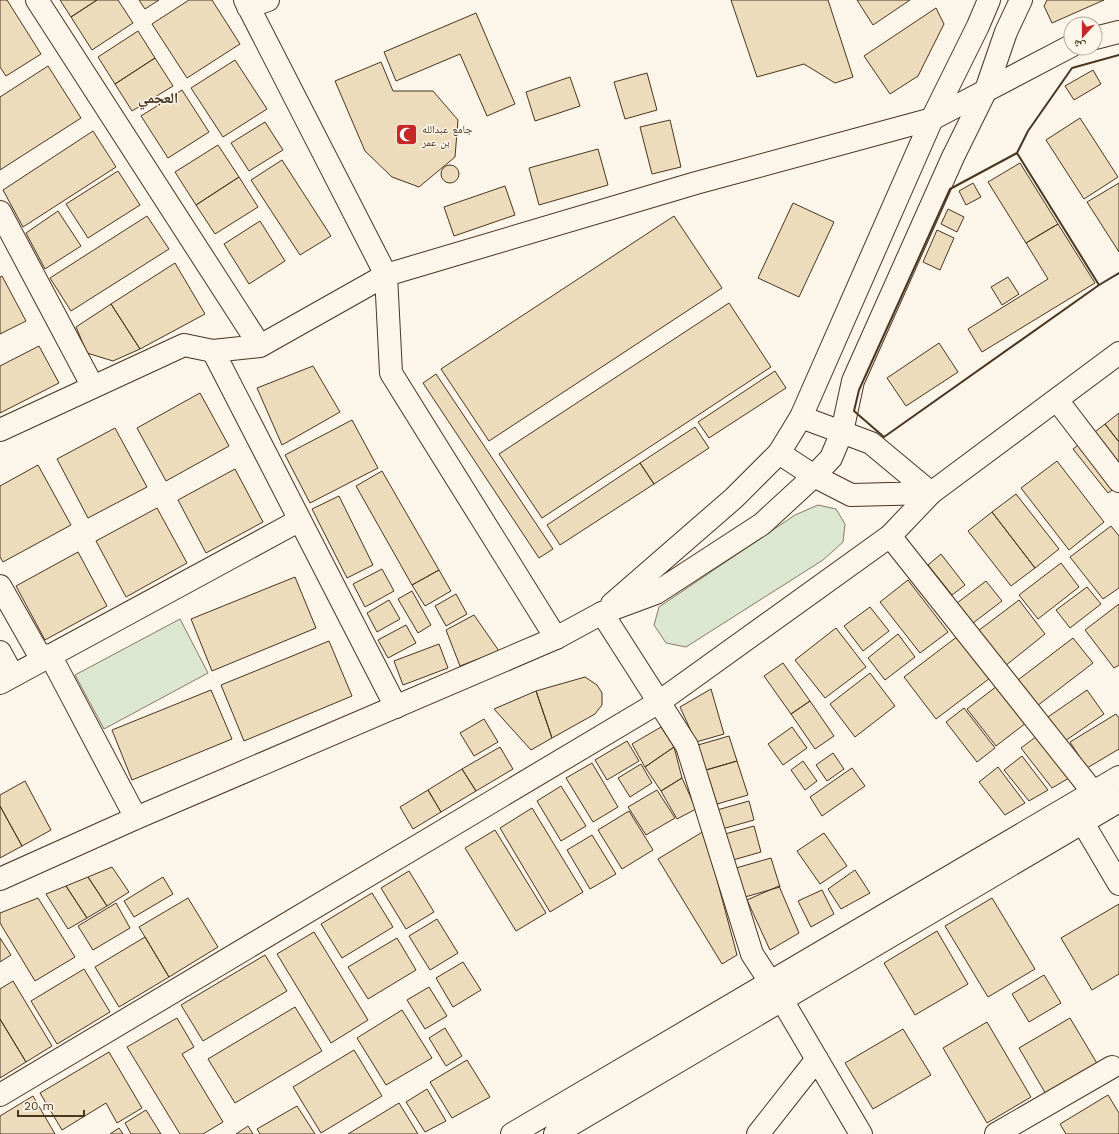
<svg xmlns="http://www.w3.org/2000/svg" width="1119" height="1134" font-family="'Work Sans','Noto Naskh Arabic',sans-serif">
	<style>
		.green { fill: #dce7d0; stroke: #887966 }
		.building { fill: #ecdcbc; stroke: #4a3520 }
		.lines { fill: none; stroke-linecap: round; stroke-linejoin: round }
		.minor-casing { stroke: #4a3520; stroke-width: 24 }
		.major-casing { stroke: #4a3520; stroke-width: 24 }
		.minor { stroke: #fbf6e9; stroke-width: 22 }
		.major { stroke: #fbf6e9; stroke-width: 22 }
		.wall { stroke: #4a3520; stroke-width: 2 }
		.labels { text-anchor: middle; stroke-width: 3; stroke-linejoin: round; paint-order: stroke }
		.poi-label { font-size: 11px; fill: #4a3520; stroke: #fbf6e9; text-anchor: start }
		.district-label { font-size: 15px; font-weight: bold; fill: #4a3520; stroke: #fbf6e9 }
	</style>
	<rect width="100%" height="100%" fill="#fbf6e9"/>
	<path class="green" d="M 818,505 L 836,509 L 845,524 L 843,542 L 823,560 L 686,647 L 666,643 L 654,625 L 659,607 L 795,515 Z
		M 180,619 L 208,673 L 104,729 L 75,675 Z"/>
	<path class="building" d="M 0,0 L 7,0 L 41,54 L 6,76 L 0,67 Z
		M 60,0 L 97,0 L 71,17 Z
		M 97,0 L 118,0 L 133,23 L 92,50 L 71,17 Z
		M 139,0 L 159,0 L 145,9 Z
		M 189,0 L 212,0 L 240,44 L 187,78 L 152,24 Z
		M 731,0 L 828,0 L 853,77 L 835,83 L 804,64 L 757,77 Z
		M 857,0 L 910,0 L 873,25 Z
		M 1047,0 L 1104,0 L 1052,23 L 1044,6 Z
		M 936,8 L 944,24 L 918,76 L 890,94 L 864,56 Z
		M 476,13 L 515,104 L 487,116 L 460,54 L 396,81 L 384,52 Z
		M 138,31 L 155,58 L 115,84 L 98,57 Z
		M 155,58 L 173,86 L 132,111 L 115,84 Z
		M 235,60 L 267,109 L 223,137 L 191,88 Z
		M 381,62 L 393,91 L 433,91 L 458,120 L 455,157 L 419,187 L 392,177 L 365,151 L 335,81 Z
		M 48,66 L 81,118 L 0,170 L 0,97 Z
		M 1093,70 L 1101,84 L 1074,100 L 1065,86 Z
		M 647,73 L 657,110 L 625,119 L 614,82 Z
		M 570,77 L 580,106 L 535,121 L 526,92 Z
		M 182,90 L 209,132 L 168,158 L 141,116 Z
		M 1080,118 L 1118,177 L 1084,199 L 1046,140 Z
		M 670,120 L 681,167 L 652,174 L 640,127 Z
		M 265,122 L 283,150 L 249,171 L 231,143 Z
		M 93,131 L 116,167 L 23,227 L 3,190 Z
		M 218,145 L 239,177 L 196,205 L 175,172 Z
		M 598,149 L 608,185 L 539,205 L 529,168 Z
		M 282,160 L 331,236 L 300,255 L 251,180 Z
		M 1020,163 L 1058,224 L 1026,243 L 988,182 Z
		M441 174a9 9 0 1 1 18 0a9 9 0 1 1-18 0Z
		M 118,171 L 140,205 L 88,238 L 66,204 Z
		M 239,177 L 258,207 L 215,234 L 196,205 Z
		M 973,183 L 981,197 L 966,205 L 959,191 Z
		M 1119,183 L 1119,252 L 1087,202 Z
		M 505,186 L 515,215 L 454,236 L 444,207 Z
		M 793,203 L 834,222 L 799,297 L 758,278 Z
		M 948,209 L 964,217 L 957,232 L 941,224 Z
		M 58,211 L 81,246 L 45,269 L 26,233 Z
		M 147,216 L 169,249 L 71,311 L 50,278 Z
		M 674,216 L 722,288 L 489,441 L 441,369 Z
		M 260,221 L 285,261 L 249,284 L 224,244 Z
		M 1058,224 L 1095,283 L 982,352 L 968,329 L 1048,279 L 1026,243 Z
		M 937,230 L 954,238 L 940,270 L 923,262 Z
		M 175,263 L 205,314 L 140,349 L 111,304 Z
		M 2,276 L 26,321 L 0,334 L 0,277 Z
		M 1008,277 L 1019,294 L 1002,305 L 991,287 Z
		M 729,303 L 771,367 L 542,518 L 499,454 Z
		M 111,304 L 140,349 L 113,361 L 87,353 L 76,327 Z
		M 939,343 L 958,372 L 906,406 L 887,378 Z
		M 39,346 L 59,383 L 0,413 L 0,366 Z
		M 313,366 L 340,412 L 282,445 L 257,388 Z
		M 775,371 L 786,388 L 709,438 L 698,422 Z
		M 436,374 L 553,549 L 539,558 L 423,383 Z
		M 200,393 L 229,446 L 166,481 L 137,428 Z
		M 1119,413 L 1119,442 L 1105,424 Z
		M 352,420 L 378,468 L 310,503 L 285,455 Z
		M 1105,424 L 1119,442 L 1119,485 L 1108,493 L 1073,449 Z
		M 695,427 L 709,448 L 654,484 L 640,463 Z
		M 115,428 L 147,487 L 88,518 L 57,459 Z
		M 1057,461 L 1104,522 L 1069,550 L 1021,488 Z
		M 640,463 L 654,484 L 560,545 L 547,525 Z
		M 38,465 L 71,525 L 3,562 L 0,557 L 0,486 Z
		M 235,469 L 263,522 L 206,553 L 178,500 Z
		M 382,471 L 439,570 L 412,585 L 356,486 Z
		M 1016,494 L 1059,549 L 1035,568 L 992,512 Z
		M 339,496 L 373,565 L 347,578 L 312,509 Z
		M 157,508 L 187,563 L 126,597 L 96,541 Z
		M 992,512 L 1035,568 L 1011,586 L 968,531 Z
		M 1111,526 L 1119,536 L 1119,588 L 1103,599 L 1070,557 Z
		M 78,552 L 107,606 L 45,640 L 16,586 Z
		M 941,554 L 965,585 L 952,595 L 928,565 Z
		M 1061,563 L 1079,587 L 1038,619 L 1019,595 Z
		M 382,569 L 394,591 L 365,607 L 353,584 Z
		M 439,570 L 451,591 L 425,606 L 412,585 Z
		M 295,577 L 316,628 L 212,671 L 191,619 Z
		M 908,580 L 948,632 L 920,653 L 880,602 Z
		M 986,581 L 1002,601 L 973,623 L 957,603 Z
		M 1087,587 L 1101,604 L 1070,628 L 1056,610 Z
		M 412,591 L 431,625 L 418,633 L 398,599 Z
		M 456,594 L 467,614 L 446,626 L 435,606 Z
		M 389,600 L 400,619 L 377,632 L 367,613 Z
		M 1019,600 L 1045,634 L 1005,666 L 978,631 Z
		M 1119,604 L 1119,665 L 1114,668 L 1085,630 Z
		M 870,607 L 889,631 L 863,651 L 844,626 Z
		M 474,615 L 499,651 L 460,666 L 446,630 Z
		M 406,625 L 416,643 L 388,658 L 378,640 Z
		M 836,628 L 866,667 L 825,698 L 795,660 Z
		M 898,634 L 915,657 L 885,680 L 868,658 Z
		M 958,636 L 990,678 L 936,719 L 904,677 Z
		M 1073,638 L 1093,663 L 1037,706 L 1018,680 Z
		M 329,641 L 352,696 L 244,741 L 221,685 Z
		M 439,644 L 448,668 L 403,685 L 394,661 Z
		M 783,663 L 810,701 L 791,714 L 764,676 Z
		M 870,673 L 895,706 L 855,737 L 830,704 Z
		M 585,677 L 597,685 L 602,693 L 602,705 L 595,714 L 552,738 L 536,691 Z
		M 997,686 L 1026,723 L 996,746 L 967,709 Z
		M 711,689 L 724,734 L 696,742 L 680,707 Z
		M 211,690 L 232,739 L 132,780 L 112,730 Z
		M 1087,690 L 1104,714 L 1065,741 L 1048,717 Z
		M 536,691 L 552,738 L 531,750 L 494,709 Z
		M 810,701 L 834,736 L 815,749 L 791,714 Z
		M 964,708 L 995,748 L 977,762 L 946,722 Z
		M 1116,714 L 1119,718 L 1119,749 L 1087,768 L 1070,742 Z
		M 484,719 L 498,742 L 474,756 L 460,733 Z
		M 661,727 L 674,747 L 645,767 L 632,744 Z
		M 792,727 L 807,748 L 783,765 L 768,744 Z
		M 729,736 L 737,761 L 706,770 L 698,745 Z
		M 1037,736 L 1069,778 L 1052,788 L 1021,748 Z
		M 627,741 L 639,761 L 607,780 L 595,760 Z
		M 500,747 L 513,769 L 476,791 L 462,769 Z
		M 674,747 L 682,778 L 661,791 L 645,767 Z
		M 833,753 L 844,769 L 827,781 L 816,765 Z
		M 1022,756 L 1048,790 L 1029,801 L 1004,770 Z
		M 737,761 L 748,795 L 717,804 L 706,770 Z
		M 803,761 L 817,781 L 805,790 L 791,770 Z
		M 592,763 L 618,807 L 593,822 L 566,778 Z
		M 641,764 L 652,783 L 630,797 L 618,778 Z
		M 998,767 L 1025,803 L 1005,815 L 979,782 Z
		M 852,768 L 865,786 L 822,816 L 810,797 Z
		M 462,769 L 476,791 L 441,812 L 428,790 Z
		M 682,778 L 696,809 L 677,819 L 661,791 Z
		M 25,781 L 51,830 L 22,846 L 0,806 L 0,795 Z
		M 561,786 L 586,826 L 561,841 L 537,801 Z
		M 428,790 L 441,812 L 413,829 L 400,807 Z
		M 657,790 L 675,818 L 646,835 L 628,807 Z
		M 749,801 L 754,820 L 722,829 L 717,810 Z
		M 0,806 L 22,846 L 0,858 Z
		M 532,808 L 583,892 L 550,912 L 500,828 Z
		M 629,811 L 653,850 L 622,869 L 598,830 Z
		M 754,826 L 761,852 L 733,860 L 725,834 Z
		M 495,830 L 546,913 L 516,931 L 465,848 Z
		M 704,831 L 737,955 L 722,964 L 658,859 Z
		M 824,833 L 847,866 L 820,884 L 797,851 Z
		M 592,835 L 616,874 L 590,889 L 567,850 Z
		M 771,858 L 780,887 L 745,897 L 736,868 Z
		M 112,867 L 129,892 L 107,906 L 88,877 Z
		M 855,870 L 870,893 L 841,909 L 828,889 Z
		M 409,871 L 434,912 L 406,929 L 381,888 Z
		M 88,877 L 107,906 L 87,918 L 66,886 Z
		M 163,877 L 173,894 L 134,917 L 124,901 Z
		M 66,886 L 87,918 L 68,929 L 46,894 Z
		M 779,886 L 799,933 L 770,950 L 747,900 Z
		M 822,890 L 834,914 L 811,927 L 798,901 Z
		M 372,893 L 393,927 L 342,958 L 321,924 Z
		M 38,898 L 75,957 L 35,981 L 0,923 L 0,913 Z
		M 188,898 L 218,947 L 169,977 L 139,927 Z
		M 992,898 L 1035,969 L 988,997 L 945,926 Z
		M 116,903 L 130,928 L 93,950 L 78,926 Z
		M 1119,904 L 1119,974 L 1092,990 L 1061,938 Z
		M 437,919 L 458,953 L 430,970 L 409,936 Z
		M 937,931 L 968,984 L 915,1015 L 884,963 Z
		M 314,932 L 368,1020 L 331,1043 L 277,954 Z
		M 145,937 L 169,977 L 119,1007 L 95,967 Z
		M 0,938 L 11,955 L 0,962 Z
		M 397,938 L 416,970 L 368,999 L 348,967 Z
		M 265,955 L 287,991 L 203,1041 L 181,1005 Z
		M 463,962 L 481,990 L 453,1007 L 436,978 Z
		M 84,969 L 110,1012 L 57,1044 L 31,1001 Z
		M 1044,975 L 1061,1003 L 1029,1022 L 1012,994 Z
		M 13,981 L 52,1046 L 26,1062 L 0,1019 L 0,989 Z
		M 429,987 L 447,1016 L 425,1029 L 407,1000 Z
		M 295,1007 L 322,1051 L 235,1103 L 208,1059 Z
		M 402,1010 L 432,1058 L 386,1085 L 357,1038 Z
		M 177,1018 L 194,1047 L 182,1054 L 223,1122 L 203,1134 L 180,1134 L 127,1047 Z
		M 1070,1018 L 1098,1065 L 1047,1096 L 1019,1048 Z
		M 0,1019 L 26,1062 L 0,1078 Z
		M 987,1022 L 1031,1097 L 987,1123 L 943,1048 Z
		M 445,1028 L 462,1056 L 446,1066 L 429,1038 Z
		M 903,1029 L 931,1075 L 873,1109 L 845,1063 Z
		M 354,1050 L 382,1096 L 321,1133 L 293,1087 Z
		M 109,1052 L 142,1108 L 117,1123 L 106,1103 L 62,1130 L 40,1093 Z
		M 467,1060 L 490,1097 L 452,1118 L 430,1082 Z
		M 427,1089 L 446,1121 L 425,1132 L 406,1102 Z
		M 1108,1095 L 1119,1113 L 1119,1134 L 1066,1134 L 1060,1124 Z
		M 33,1096 L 55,1134 L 0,1134 L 0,1116 Z
		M 399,1103 L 418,1134 L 348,1134 Z
		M 297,1106 L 315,1134 L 260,1134 L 257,1129 Z
		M 146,1110 L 161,1134 L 131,1134 L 125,1123 Z
		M 248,1126 L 253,1134 L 236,1134 Z
		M 119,1128 L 123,1134 L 110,1134 Z"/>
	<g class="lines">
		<defs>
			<path id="minor" d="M 37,0 L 260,346
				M 245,0 L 386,275 L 391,373 L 556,638
				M 248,7 L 268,0
				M 1095,38 L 1119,32
				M 0,212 L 93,387
				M 213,351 L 396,707
				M 1057,400 L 1119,481
				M 0,430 L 184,345 L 213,351 L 260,346 L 386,275 L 696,183 L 932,119 L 1071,46
				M 779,453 L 814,476 L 851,495 L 931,493 L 871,443 L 801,417
				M 890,536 L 1093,792
				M 0,586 L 42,660
				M 602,613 L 687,746 L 752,954 L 782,1000 L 861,1134
				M 0,652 L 13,676
				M 50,655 L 136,818
				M 0,683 L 300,520
				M 1083,823 L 1119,884
				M 0,1095 L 659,702
				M 758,1134 L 817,1059
				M 996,1134 L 1112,1067"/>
			<path id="major" d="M 612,604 L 734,498 L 779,453 L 801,417 L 932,119 L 978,26 L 989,0
				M 659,702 L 890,536 L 931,493 L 1119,353
				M 0,879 L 136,818 L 556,638 L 602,613 L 656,593 L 762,524 L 814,476 L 831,458 L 842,432 L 853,381 L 953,157 L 986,90 L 1006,32 L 1021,0
				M 512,1134 L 1119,777
				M 555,1134 L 1119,801"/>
		</defs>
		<use href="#minor" class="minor-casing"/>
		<use href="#major" class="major-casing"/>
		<use href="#minor" class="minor"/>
		<use href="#major" class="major"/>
		<path class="wall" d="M 1017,153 L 1099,285 L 884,437 L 854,411 L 859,390 L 950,189 Z
			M 1017,154 L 1017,153 L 1028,131 L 1072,68 L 1119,55
			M 1099,285 L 1119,273"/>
	</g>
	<defs>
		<symbol id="mosque-square" viewBox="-11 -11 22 22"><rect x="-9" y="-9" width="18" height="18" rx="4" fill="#c62828" stroke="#fbf6e9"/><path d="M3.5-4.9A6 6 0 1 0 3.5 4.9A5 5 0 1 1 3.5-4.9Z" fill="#fff"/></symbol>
	</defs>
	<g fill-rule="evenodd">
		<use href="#mosque-square" x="394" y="122" width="25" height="25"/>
	</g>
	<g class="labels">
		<g class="poi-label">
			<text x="422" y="133">جامع عبدالله<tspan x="422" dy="13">بن عمر</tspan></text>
		</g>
		<g class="district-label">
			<text x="158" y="103">العجمي</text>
		</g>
	</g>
	<g transform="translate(1083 36) rotate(201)"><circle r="19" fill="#fbf6e9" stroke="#b4a999"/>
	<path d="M0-3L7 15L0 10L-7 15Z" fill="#c62828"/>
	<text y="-6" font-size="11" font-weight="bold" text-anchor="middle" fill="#4a3520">ش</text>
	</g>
	<path d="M18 1110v6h66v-6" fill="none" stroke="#4a3520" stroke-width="2"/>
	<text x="24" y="1110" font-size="12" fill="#4a3520" stroke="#fbf6e9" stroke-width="3" paint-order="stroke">20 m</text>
</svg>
